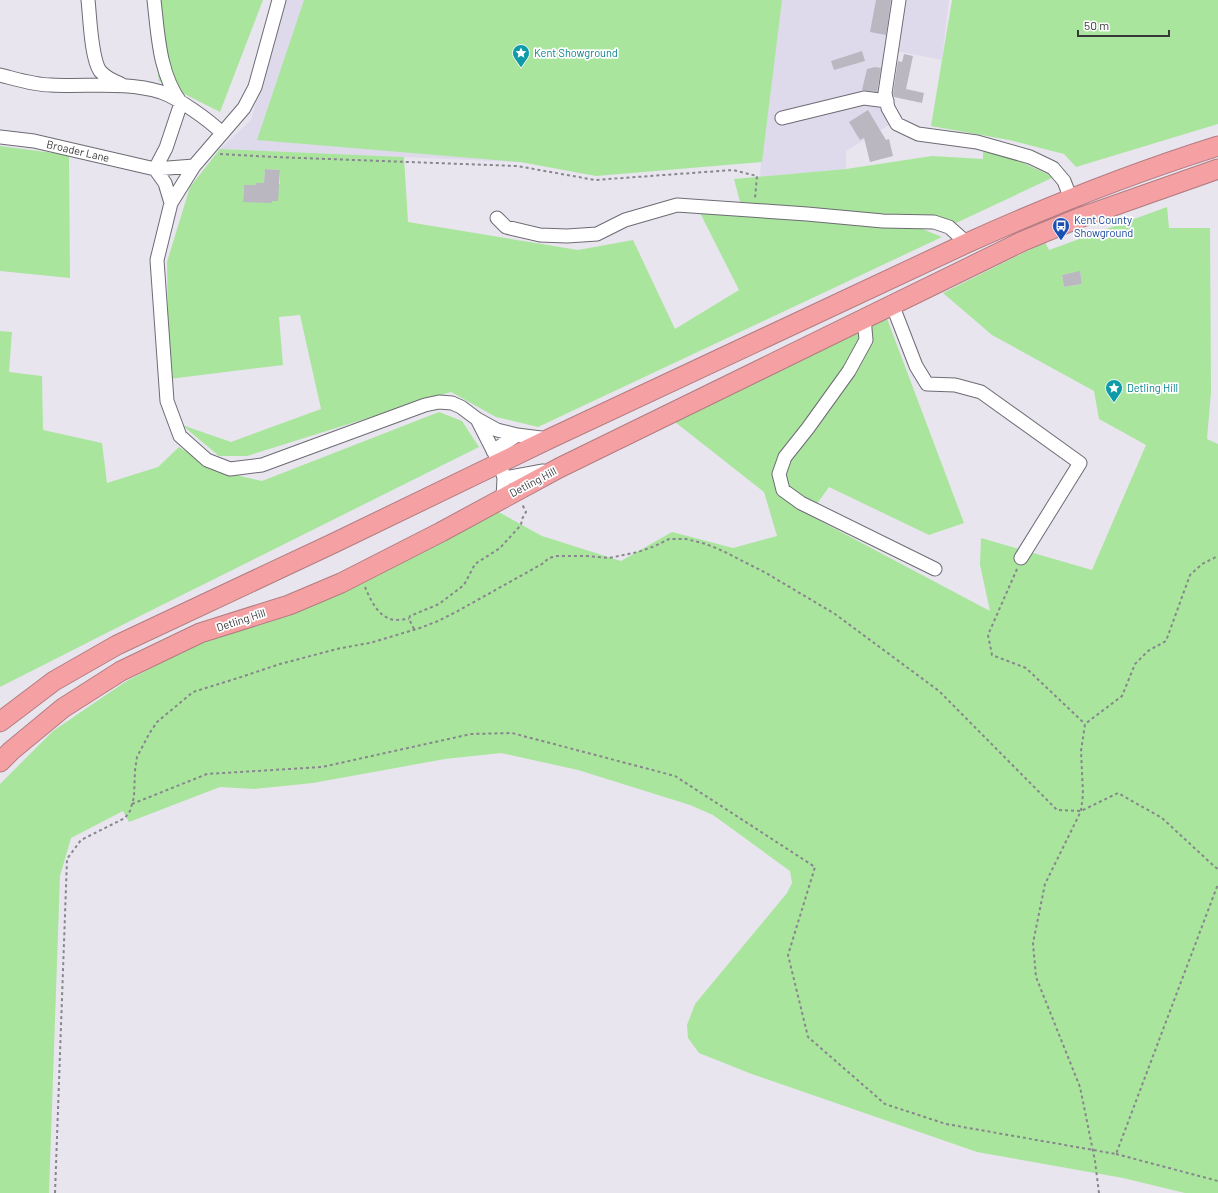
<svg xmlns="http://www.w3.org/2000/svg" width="1218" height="1193" font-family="Barlow,sans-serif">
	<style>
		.built { fill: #dfdaeb }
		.green { fill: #aae59d; fill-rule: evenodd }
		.building { fill: #bab7c1 }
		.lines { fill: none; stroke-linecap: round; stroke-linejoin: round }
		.minor-casing { stroke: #6d6b74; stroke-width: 15 }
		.highway-casing { stroke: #b37c80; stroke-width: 21 }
		.path { stroke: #88868d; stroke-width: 2; stroke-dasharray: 3 3; stroke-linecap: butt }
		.minor { stroke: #fff; stroke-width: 13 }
		.highway { stroke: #f5a1a4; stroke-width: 19 }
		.labels { text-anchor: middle; stroke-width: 3.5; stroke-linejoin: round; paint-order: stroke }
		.culture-label { font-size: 11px; fill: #0d838f; stroke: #fff; text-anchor: start }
		.street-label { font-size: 11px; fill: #39383c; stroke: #fff }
		.transit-label { font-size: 11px; fill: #164399; stroke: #fff; text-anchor: start }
	</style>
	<rect width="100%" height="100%" fill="#e8e5ef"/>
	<path class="built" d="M 285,0 L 949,0 L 942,60 L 896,51 L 890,95 L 891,124 L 846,151 L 846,169 L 760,177 L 761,162 L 582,165 L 220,149 L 251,120 Z"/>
	<path class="green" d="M 148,0 L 263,0 L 220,112 L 159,81 Z
		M 304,0 L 782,0 L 762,162 L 596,176 L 520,162 L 257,140 Z
		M 952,0 L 1218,0 L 1218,124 L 1076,167 L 1064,154 L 1009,140 L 931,126 Z
		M 983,145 L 1054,177 L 956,223 L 941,218 L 812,209 L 740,202 L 734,179 L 846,169 L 932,156 L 983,159 Z
		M 0,146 L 69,155 L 70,278 L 0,271 Z
		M 220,149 L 404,157 L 408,222 L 578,250 L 633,240 L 675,329 L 739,290 L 698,209 L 920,228 L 942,237 L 538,427 L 496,417 L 451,392 L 247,456 L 219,456 L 182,425 L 231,442 L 321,409 L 300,315 L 279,317 L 283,365 L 169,379 L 167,262 L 190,187 ZM 265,169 L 280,170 L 280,184 L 273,184 L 243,202 L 244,185 L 256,185 L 257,183 L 260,183 L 262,186 L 264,186 Z
		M 1167,207 L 1169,228 L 1210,228 L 1211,392 L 1207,439 L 1218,444 L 1218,1193 L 1185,1193 L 1123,1178 L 977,1152 L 749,1073 L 699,1053 L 688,1038 L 687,1025 L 695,1004 L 787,893 L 792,883 L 790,871 L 713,815 L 690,805 L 578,770 L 501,753 L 445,759 L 313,783 L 254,789 L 220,787 L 129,822 L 123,811 L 71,838 L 60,876 L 49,1193 L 0,1193 L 0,784 L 53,731 L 125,682 L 207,638 L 495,510 L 542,536 L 621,561 L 672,532 L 733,548 L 777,536 L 764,492 L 675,422 L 886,316 L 964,523 L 929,535 L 829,487 L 809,515 L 990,611 L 980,565 L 981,538 L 1092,570 L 1146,445 L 1099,419 L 1094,391 L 992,335 L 943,293 L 1045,242 L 1049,250 ZM 1080,272 L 1082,284 L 1064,287 L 1062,275 Z
		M 0,331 L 12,332 L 9,372 L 42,376 L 43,430 L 102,443 L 107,483 L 158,467 L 179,447 L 214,470 L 262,481 L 439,412 L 462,421 L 479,447 L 146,613 L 0,687 Z"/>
	<path class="building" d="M 876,0 L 891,0 L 886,35 L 870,32 Z
		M 862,51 L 865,61 L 834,70 L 831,61 Z
		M 904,54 L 913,56 L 906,89 L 924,93 L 922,103 L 894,97 L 893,93 L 898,61 L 902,62 Z
		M 875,67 L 881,68 L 877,92 L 862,90 L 867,69 Z
		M 868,110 L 886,140 L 889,139 L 893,156 L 870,162 L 864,138 L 860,140 L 849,122 Z
		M 265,169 L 280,170 L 278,201 L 272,201 L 272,203 L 243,202 L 244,185 L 256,185 L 256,183 L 264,183 Z
		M 1080,271 L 1082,284 L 1064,287 L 1062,275 Z"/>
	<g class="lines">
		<defs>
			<path id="minor" d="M 88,0 C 90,17 91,58 100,71 C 106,78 113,81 121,84
				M 154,0 C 158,34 159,74 181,103 L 166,148 L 155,169 L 165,183 L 171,203
				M 279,0 L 255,87 L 244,108 L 194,166 L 171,203 L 157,260 L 167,401 L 180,436 L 207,460 L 230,469 L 262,465 L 425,405 L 439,402 L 452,403 L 461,407 L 477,419 L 500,464 L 504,478 L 503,498
				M 899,0 L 885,93 L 888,108 L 897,124 L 918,134 L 977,142 L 1030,157 L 1053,168 L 1064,181 L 1071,199
				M 0,75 C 16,79 34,85 51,85 C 87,87 126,81 161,92 C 178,98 209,120 222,133
				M 782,118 L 864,98 L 887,101
				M 0,137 L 34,141 L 155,169 L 194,166
				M 497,218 L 506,227 L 540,235 L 567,236 L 597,234 L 625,220 L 677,205 L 807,214 L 883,221 L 934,222 L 949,227 L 967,243
				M 892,304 L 916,366 L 927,384 L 955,385 L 981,392 L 1080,463 L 1021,558
				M 864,318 L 866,340 L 849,371 L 808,428 L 785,457 L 779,474 L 783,490 L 801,503 L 935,569
				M 477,419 L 497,430 L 517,435 L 549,439
				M 493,451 L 517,435
				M 504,478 L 543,471"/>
			<path id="highway" d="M 0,722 L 54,681 L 117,645 L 334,543 L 549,439 L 967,243 C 1049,206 1132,173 1218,146
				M 0,762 L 11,751 L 63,708 L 121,671 L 200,633 L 289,605 L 341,583 L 441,532 L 559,468 L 1023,241 L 1079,218 L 1218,169"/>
		</defs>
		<use href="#minor" class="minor-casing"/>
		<use href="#highway" class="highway-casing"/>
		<path class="path" d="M 220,154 L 274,157 L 517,166 L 595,180 L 733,170 L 757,176 L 755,198
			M 1017,569 L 988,635 L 992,655 L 1026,668 L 1085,724
			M 365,587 C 371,601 379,619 396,620 C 400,620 405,619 409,619
			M 414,629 L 409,619 L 410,616 L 439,604 L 464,585 L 475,564 L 500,548 L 521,525 L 522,519 L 526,512 L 522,504
			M 132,804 L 207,774 L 322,767 L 471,734 L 512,733 L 675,776 L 815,867 L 788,955 L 808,1037 L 885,1104 L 946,1124 L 1116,1154 L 1218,884
			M 1116,1154 L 1218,1181
			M 55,1193 L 67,859 L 81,840 L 125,818 L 130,811 L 134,797 L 135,770 L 137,757 L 149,734 L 157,722 L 193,692 L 238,678 L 280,664 L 341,648 L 370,643 L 420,628 L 438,621 L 456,612 L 542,564 L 549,558 L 557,556 L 587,556 L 609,558 L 638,552 L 655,546 L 669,539 L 686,539 L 706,544 L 723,551 L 766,573 L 835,614 L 939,691 L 1057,810 L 1081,811 L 1118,793 L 1162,818 L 1215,867 L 1218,869
			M 1099,1193 L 1095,1161 L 1080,1087 L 1036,977 L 1033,943 L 1045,884 L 1081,811 L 1083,794 L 1081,751 L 1085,724 L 1122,696 L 1135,664 L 1148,651 L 1166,641 L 1190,575 L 1202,564 L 1218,556"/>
		<use href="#minor" class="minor"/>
		<use href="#highway" class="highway"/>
	</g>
	<defs>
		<symbol id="sight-pin" viewBox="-11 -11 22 30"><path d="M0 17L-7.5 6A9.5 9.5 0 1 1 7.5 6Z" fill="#0f9aa8" stroke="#fff"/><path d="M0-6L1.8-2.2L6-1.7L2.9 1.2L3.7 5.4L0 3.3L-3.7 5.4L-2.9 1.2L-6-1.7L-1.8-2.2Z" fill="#fff"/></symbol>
		<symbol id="bus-pin" viewBox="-11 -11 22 30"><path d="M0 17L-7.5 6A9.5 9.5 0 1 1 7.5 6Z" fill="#1a4fb4" stroke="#fff"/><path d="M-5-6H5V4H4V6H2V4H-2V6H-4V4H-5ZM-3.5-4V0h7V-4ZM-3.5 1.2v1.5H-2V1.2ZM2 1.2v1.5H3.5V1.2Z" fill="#fff"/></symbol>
	</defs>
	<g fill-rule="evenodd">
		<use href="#sight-pin" x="511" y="43" width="20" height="27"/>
		<use href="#bus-pin" x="1051" y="216" width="20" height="27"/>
		<use href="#sight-pin" x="1104" y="378" width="20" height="27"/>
	</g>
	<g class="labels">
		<g class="culture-label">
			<text x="534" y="57">Kent Showground</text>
			<text x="1127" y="392">Detling Hill</text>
		</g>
		<g class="street-label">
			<text transform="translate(78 151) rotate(13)" y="4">Broader Lane</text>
			<text transform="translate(533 482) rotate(-28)" y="4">Detling Hill</text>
			<text transform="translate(241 620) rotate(-18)" y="4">Detling Hill</text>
		</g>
		<g class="transit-label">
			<text x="1074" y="224">Kent County<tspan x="1074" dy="13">Showground</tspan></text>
		</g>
	</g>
	<path d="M1078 30v6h91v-6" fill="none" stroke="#39383c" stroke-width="2"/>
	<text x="1084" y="30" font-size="12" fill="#39383c" stroke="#ffffff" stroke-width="3" paint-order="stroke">50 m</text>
</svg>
